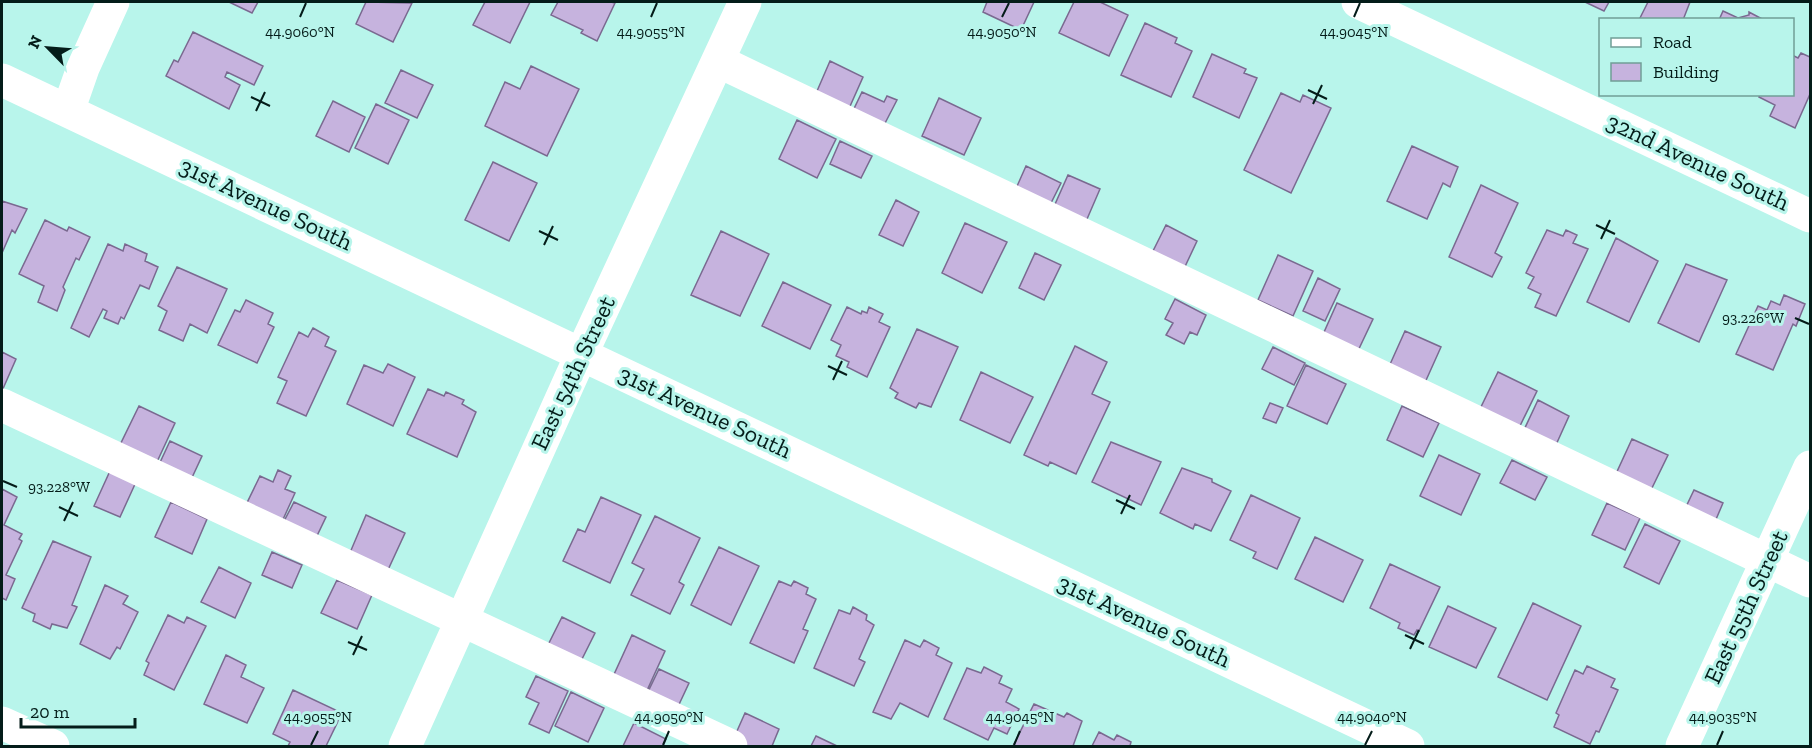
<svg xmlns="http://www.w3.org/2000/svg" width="1812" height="748" font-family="'Zilla Slab',serif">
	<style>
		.building { fill: #c6b3de; stroke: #7a6990; stroke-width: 1.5 }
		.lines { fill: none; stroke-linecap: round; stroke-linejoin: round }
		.minor { stroke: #fff; stroke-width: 33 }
		.ticks { fill: none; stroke: #041c19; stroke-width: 2 }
		.labels { text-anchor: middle; stroke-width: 6; stroke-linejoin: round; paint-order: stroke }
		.street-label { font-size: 24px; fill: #041c19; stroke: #b8f5eb }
		.ticks-label { font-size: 15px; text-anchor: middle; fill: #041c19; stroke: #b8f5eb; stroke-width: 6; stroke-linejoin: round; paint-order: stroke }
	</style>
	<rect width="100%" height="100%" fill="#b8f5eb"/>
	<path class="building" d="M 229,2 L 258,2 L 252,13 Z
		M 366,2 L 412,3 L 393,42 L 356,24 Z
		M 485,2 L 530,2 L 510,43 L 473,25 Z
		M 558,2 L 611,2 L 615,3 L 597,41 L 581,33 L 583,30 L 551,15 Z
		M 987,2 L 1034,2 L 1021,30 L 983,12 Z
		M 1074,2 L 1100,2 L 1128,15 L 1109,56 L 1059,33 Z
		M 1585,2 L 1609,2 L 1604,11 Z
		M 1648,2 L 1690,2 L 1683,20 L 1639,20 Z
		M 1723,11 L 1738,18 L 1749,15 L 1749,12 L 1764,20 L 1719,20 Z
		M 1145,23 L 1177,38 L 1175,43 L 1192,51 L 1171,97 L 1121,75 Z
		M 193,32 L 263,66 L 254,85 L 227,72 L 225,77 L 240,85 L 229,109 L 166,76 L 174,60 L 178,62 Z
		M 1801,53 L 1810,57 L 1810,94 L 1795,128 L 1770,116 L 1775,105 L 1759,97 L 1760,94 L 1792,94 L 1792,55 L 1798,58 Z
		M 1212,54 L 1246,69 L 1244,73 L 1257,78 L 1239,118 L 1193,97 Z
		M 830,61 L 863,77 L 847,113 L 814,98 Z
		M 531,66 L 579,89 L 547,156 L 485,126 L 505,82 L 520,89 Z
		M 401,70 L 433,85 L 417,118 L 385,103 Z
		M 862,92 L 884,102 L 887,96 L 897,100 L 882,129 L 851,115 Z
		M 1281,93 L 1300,102 L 1303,95 L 1331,108 L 1291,193 L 1244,170 Z
		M 939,98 L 981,118 L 964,155 L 922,136 Z
		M 333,101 L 365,117 L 349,152 L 316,136 Z
		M 376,104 L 409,120 L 388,164 L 355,148 Z
		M 797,120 L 836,139 L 817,178 L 779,159 Z
		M 840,141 L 872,156 L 861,178 L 830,164 Z
		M 1412,146 L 1458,167 L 1450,187 L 1443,183 L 1427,219 L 1387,201 Z
		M 493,162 L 537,183 L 509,241 L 465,220 Z
		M 1026,166 L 1061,183 L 1048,209 L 1014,193 Z
		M 1068,175 L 1100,189 L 1084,226 L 1052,211 Z
		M 1481,185 L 1518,203 L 1495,253 L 1502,257 L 1492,277 L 1449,257 Z
		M 896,200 L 919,212 L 903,246 L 879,235 Z
		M 2,201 L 27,209 L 15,233 L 12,230 L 2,253 Z
		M 45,220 L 67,231 L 69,227 L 90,237 L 79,260 L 76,258 L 63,287 L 65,290 L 57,311 L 38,302 L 44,286 L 19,274 Z
		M 965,223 L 1007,242 L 982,293 L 942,273 Z
		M 1166,225 L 1197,241 L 1182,273 L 1150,257 Z
		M 1547,230 L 1563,236 L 1566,230 L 1577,235 L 1573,243 L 1588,249 L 1556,316 L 1535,307 L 1541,294 L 1528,288 L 1534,277 L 1526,273 Z
		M 721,231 L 769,254 L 740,316 L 691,295 Z
		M 1616,238 L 1658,261 L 1629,322 L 1587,302 Z
		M 108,244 L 123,251 L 125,244 L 147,254 L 145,261 L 158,267 L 149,289 L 140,285 L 124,319 L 121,317 L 118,324 L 104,318 L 107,311 L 103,309 L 89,337 L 71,328 Z
		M 1035,253 L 1061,265 L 1044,300 L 1019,288 Z
		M 1278,255 L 1313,271 L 1293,316 L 1258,300 Z
		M 1686,264 L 1727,280 L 1699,342 L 1658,323 Z
		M 177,267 L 227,289 L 207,333 L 190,324 L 183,341 L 159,330 L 167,311 L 158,306 Z
		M 1318,278 L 1340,289 L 1325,321 L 1303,311 Z
		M 783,282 L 831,305 L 810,349 L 762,326 Z
		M 1784,295 L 1805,304 L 1796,326 L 1793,324 L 1773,370 L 1736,354 L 1758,306 L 1767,310 L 1771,301 L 1780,305 Z
		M 1175,299 L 1206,315 L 1197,335 L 1190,332 L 1184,344 L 1166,335 L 1173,323 L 1165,319 Z
		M 246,300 L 273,313 L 268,324 L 274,327 L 257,363 L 218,345 L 235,310 L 240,312 Z
		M 1337,303 L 1373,319 L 1356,355 L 1321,339 Z
		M 847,307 L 861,314 L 862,311 L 867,313 L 869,307 L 883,314 L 879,322 L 890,327 L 867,377 L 847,367 L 849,362 L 836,356 L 841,345 L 831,340 Z
		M 313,328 L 329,337 L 325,346 L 336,351 L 306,416 L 277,403 L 287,381 L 278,377 L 299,332 L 308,337 Z
		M 917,329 L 958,347 L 931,407 L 919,403 L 916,408 L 895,398 L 898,393 L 890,388 Z
		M 1405,331 L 1441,347 L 1423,387 L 1387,371 Z
		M 1075,346 L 1107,362 L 1092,394 L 1110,402 L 1076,474 L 1050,462 L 1048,466 L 1024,455 Z
		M 1273,347 L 1305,363 L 1294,385 L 1262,369 Z
		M 2,352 L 16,359 L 2,391 Z
		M 388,364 L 415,377 L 393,426 L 347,404 L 364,365 L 383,373 Z
		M 1306,365 L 1346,384 L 1327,424 L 1287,406 Z
		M 981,372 L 1033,397 L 1010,443 L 960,420 Z
		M 1498,372 L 1537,391 L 1518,430 L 1479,411 Z
		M 428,389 L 444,396 L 446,392 L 464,400 L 462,404 L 476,412 L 457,457 L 407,434 Z
		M 1538,400 L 1569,416 L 1555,447 L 1523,432 Z
		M 1270,403 L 1283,408 L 1276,423 L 1263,418 Z
		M 139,406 L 175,423 L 156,464 L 119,447 Z
		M 1402,406 L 1439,423 L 1423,457 L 1387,440 Z
		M 1632,439 L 1668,455 L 1650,492 L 1615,476 Z
		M 170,441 L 202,456 L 189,484 L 157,469 Z
		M 1111,442 L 1161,462 L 1141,505 L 1092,482 Z
		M 1439,455 L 1480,474 L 1461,515 L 1420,496 Z
		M 1512,460 L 1547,477 L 1535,500 L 1500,483 Z
		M 1182,468 L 1212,479 L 1212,482 L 1231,491 L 1211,531 L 1195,524 L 1193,529 L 1160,513 Z
		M 278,470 L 291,476 L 285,489 L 295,493 L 280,526 L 244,509 L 260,476 L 273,482 Z
		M 110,471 L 136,482 L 120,517 L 94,506 Z
		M 2,489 L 17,497 L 4,525 L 22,534 L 19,539 L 22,541 L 6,575 L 15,579 L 6,600 L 2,598 Z
		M 1694,490 L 1723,503 L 1714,524 L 1684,511 Z
		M 1251,495 L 1300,518 L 1277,569 L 1253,558 L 1256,552 L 1230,540 Z
		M 601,497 L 641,515 L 610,583 L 563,561 L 578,529 L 585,532 Z
		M 171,502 L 207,519 L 192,554 L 155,537 Z
		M 294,502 L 326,517 L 314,542 L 281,527 Z
		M 1607,503 L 1640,518 L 1625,550 L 1592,535 Z
		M 366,515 L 405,533 L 387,572 L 349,555 Z
		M 655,516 L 700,538 L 679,582 L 684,585 L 670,614 L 631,595 L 644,569 L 632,563 Z
		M 1645,524 L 1680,541 L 1659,584 L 1624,567 Z
		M 1315,537 L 1363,560 L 1343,602 L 1295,579 Z
		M 53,541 L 91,557 L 72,605 L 77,607 L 67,628 L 52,624 L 50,629 L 33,621 L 35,614 L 22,608 Z
		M 719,547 L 759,566 L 731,625 L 691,605 Z
		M 272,552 L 302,565 L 292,588 L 262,575 Z
		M 1390,564 L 1440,587 L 1419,631 L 1417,630 L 1414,635 L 1398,628 L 1400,623 L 1370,608 Z
		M 219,567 L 251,583 L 235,618 L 201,602 Z
		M 337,580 L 372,595 L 357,629 L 321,613 Z
		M 779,581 L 791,586 L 794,581 L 808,588 L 806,594 L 816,599 L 803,629 L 808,631 L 794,663 L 750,643 Z
		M 105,585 L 128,596 L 123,604 L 138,612 L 120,649 L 117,647 L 110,659 L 80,644 Z
		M 1533,603 L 1581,626 L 1547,700 L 1498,677 Z
		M 1448,606 L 1496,628 L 1476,668 L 1429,647 Z
		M 853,607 L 867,615 L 866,620 L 874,625 L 859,659 L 865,662 L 854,686 L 814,668 L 839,610 L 850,614 Z
		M 168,615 L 184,623 L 187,617 L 206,626 L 174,690 L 144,675 L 149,663 L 146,661 Z
		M 562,617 L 595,633 L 579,665 L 546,649 Z
		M 632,635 L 665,651 L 644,697 L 611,681 Z
		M 905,640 L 920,647 L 924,640 L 939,648 L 936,655 L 952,663 L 928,717 L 900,703 L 891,719 L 873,712 Z
		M 226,655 L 246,665 L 241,677 L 264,688 L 247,723 L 204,704 Z
		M 1587,666 L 1615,679 L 1611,687 L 1618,690 L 1599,732 L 1596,731 L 1590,744 L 1554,727 L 1559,715 L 1556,713 L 1575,670 L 1583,674 Z
		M 984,667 L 1002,676 L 999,683 L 1012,689 L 1006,702 L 1019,709 L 1007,734 L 994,728 L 988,740 L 944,719 L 967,668 L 981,673 Z
		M 659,669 L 689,683 L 675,713 L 645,698 Z
		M 536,676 L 568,691 L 549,733 L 529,724 L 539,703 L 526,697 Z
		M 293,690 L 342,713 L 326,746 L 288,746 L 290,742 L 273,734 Z
		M 571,692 L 604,708 L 588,742 L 555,726 Z
		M 1034,704 L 1064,717 L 1067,713 L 1082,721 L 1073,746 L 1013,746 Z
		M 745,713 L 779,729 L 772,746 L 748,746 L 733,740 Z
		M 634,723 L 666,739 L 663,746 L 623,746 Z
		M 1099,732 L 1114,740 L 1117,735 L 1131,742 L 1130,746 L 1092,746 Z
		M 816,736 L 837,746 L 811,746 Z"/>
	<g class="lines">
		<path class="minor" d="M 1358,2 L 1810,216
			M 718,61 L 1810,581
			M 2,80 L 1408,746
			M 68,111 L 83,68 L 113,2
			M 2,405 L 731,746
			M 2,723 L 53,746
			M 405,746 L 582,353 L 745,2
			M 1682,746 L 1810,467"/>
	</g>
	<path class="ticks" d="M 300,17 L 306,3M 651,17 L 657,3M 1002,17 L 1009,3M 1354,17 L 1360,3M 1308,90 L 1327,99M 251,97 L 270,106M 1313,104 L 1322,85M 256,111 L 265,92M 1596,225 L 1615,234M 539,231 L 558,240M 1601,239 L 1610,220M 544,245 L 553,226M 1795,318 L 1809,324M 828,366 L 847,375M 833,380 L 842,361M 3,481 L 17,487M 1116,500 L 1135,509M 59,507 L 78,516M 1121,514 L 1130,495M 64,521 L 73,502M 1405,635 L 1424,644M 348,642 L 367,650M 1410,649 L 1419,630M 353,655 L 362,636M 311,745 L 318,731M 663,745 L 669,731M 1014,745 L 1020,731M 1365,745 L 1372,731M 1717,745 L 1723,731"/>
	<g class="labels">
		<g class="street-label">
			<text transform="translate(1698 162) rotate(25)" y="8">32nd Avenue South</text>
			<text transform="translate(266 204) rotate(25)" y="8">31st Avenue South</text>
			<text transform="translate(573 373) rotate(-65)" y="8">East 54th Street</text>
			<text transform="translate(705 412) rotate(25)" y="8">31st Avenue South</text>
			<text transform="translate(1746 607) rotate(-65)" y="8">East 55th Street</text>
			<text transform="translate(1144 621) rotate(25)" y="8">31st Avenue South</text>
		</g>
	</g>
	<g class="ticks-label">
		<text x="300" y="37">44.9060°N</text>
		<text x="651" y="37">44.9055°N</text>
		<text x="1002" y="37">44.9050°N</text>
		<text x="1354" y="37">44.9045°N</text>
		<text x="1753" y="323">93.226°W</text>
		<text x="59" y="492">93.228°W</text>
		<text x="318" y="722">44.9055°N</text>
		<text x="669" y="722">44.9050°N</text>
		<text x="1020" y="722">44.9045°N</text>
		<text x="1372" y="722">44.9040°N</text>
		<text x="1723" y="722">44.9035°N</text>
	</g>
	<rect width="1812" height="748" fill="none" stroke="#041c19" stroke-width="6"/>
	<rect x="1599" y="18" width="195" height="78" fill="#b8f5eb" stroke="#709e97" stroke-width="1.5"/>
	<rect x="1611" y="38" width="30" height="9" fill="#ffffff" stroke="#709e97" stroke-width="1.5"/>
	<text x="1653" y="48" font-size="18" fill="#041c19">Road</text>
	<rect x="1611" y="63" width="30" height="18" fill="#c6b3de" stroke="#709e97" stroke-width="1.5"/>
	<text x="1653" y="78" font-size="18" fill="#041c19">Building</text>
	<g transform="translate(48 48) rotate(295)" stroke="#b8f5eb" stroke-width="4.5" paint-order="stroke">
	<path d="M0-4.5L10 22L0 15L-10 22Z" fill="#041c19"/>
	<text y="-9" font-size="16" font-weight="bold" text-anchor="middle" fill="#041c19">N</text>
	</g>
	<path d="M21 718v9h114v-9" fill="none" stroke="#041c19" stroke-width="3"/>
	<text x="30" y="718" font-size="18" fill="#041c19" stroke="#b8f5eb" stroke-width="4.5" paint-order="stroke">20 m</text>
</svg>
